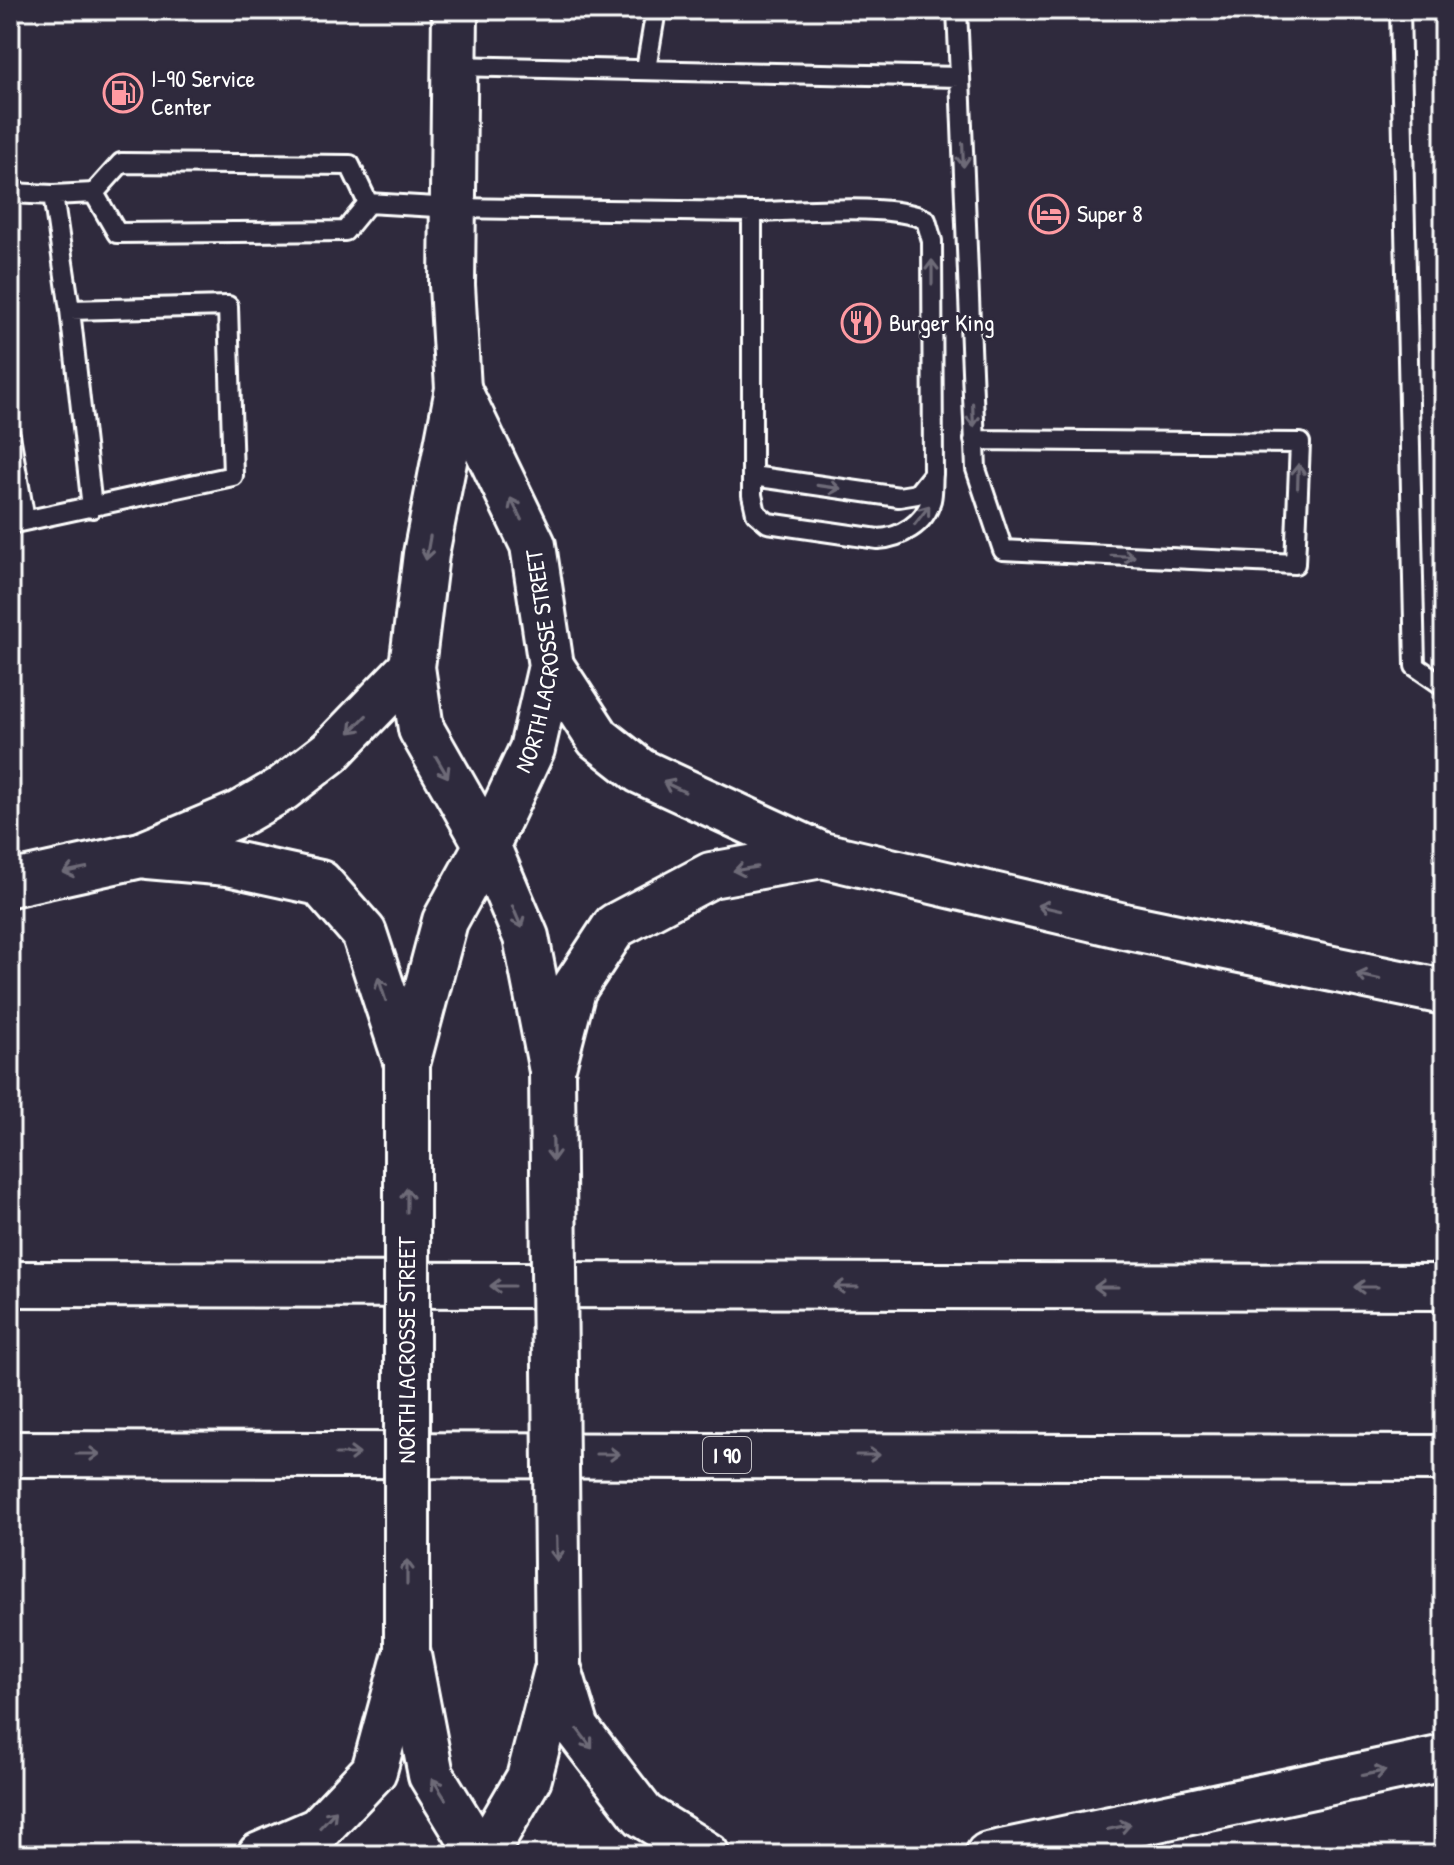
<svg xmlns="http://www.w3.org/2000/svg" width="1454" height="1865" font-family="'Patrick Hand',sans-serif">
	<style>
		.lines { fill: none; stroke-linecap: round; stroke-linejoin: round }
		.lane-casing { stroke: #fff; stroke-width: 24 }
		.secondary-casing { stroke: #fff; stroke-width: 50 }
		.highway-casing { stroke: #fff; stroke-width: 50 }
		.lane { stroke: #2f2a3d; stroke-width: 18 }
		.secondary { stroke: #2f2a3d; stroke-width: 44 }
		.highway { stroke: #2f2a3d; stroke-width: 44 }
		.secondary-bridge-casing { stroke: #fff; stroke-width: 50; stroke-linecap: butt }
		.secondary-bridge { stroke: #2f2a3d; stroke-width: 44 }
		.oneway { stroke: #6d6a77 }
		.labels { text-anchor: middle; stroke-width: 6; stroke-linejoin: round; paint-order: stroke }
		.shield { fill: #2f2a3d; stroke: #c1bfc5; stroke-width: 2 }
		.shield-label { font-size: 22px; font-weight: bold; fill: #fff }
		.poi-label { font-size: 24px; fill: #fff; stroke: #2f2a3d; text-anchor: start }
		.street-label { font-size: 24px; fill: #fff; stroke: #2f2a3d }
	</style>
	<rect width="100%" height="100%" fill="#2f2a3d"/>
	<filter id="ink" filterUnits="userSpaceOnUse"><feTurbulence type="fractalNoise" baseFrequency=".0125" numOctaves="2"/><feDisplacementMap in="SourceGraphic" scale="16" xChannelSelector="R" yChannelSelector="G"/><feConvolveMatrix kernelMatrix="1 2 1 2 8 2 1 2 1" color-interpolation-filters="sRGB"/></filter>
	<g filter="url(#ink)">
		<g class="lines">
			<defs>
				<path id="lane" d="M 1400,10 L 1415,666 L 1444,686
					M 453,66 L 960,77 L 957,10
					M 646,69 L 656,10
					M 960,77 L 976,469 L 1003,550 L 1295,564 L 1300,443 L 974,440
					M 121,163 L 350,165 L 368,203 L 345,231 L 117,233 L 94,193 Z
					M 10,193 L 53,195 L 70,310 L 228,306 L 233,476 L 10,524
					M 53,195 L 94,193
					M 368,203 L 453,208 L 752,212 L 752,495 L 756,513 L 768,523 L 878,539 C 900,538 925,524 931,500 C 933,492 932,482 933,474
					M 752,212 C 793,212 893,202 926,220 L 932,241 L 933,474 L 917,494 L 899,497 L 752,476
					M 70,310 L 92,508
					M 10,435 L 25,520"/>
				<g id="secondary">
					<path d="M 455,10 L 452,285 L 458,389 L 426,554 L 412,667 L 421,729 L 487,845 L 526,937 L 552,1071"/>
					<path id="s1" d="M 407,1064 L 445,921 L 487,845 L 532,749 L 551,666 L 533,545 L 458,389"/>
					<path d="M 407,1650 L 431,1775 L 480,1855"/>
					<path d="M 484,1855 L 529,1778 L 558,1666"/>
				</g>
				<path id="highway" d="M 551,666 L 598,738 L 640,771 L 822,855 L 1124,926 L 1444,992
					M 147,856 L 228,863 L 320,883 L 364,933 L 407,1064
					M 10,884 L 141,855 L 239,814 L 282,789 L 330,752 L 412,667
					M 552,1071 L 573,990 L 615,926 L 711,875 L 822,855
					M 10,1284 L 1444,1287
					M 10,1454 L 1444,1458
					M 558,1666 L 577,1729 L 643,1815 L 707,1855
					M 260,1855 L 318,1830 L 374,1771 L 407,1650
					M 988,1855 L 1444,1758"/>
			</defs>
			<use href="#lane" class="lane-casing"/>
			<use href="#secondary" class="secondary-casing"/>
			<use href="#highway" class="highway-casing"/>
			<use href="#lane" class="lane"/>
			<use href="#secondary" class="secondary"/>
			<use href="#highway" class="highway"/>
			<defs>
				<path id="secondary-bridge" d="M 407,1064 L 407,1650
					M 552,1071 L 558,1666"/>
			</defs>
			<use href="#secondary-bridge" class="secondary-bridge-casing"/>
			<use href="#secondary-bridge" class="secondary-bridge"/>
		</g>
		<defs><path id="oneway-shaft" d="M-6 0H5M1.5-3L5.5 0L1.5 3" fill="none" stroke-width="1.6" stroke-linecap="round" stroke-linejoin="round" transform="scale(2)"/></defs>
		<g class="oneway">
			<use href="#oneway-shaft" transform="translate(963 155) rotate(88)"/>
			<use href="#oneway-shaft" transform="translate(932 272) rotate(-90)"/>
			<use href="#oneway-shaft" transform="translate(973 415) rotate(88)"/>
			<use href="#oneway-shaft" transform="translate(1298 476) rotate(-88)"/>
			<use href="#oneway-shaft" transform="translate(829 487) rotate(8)"/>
			<use href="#oneway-shaft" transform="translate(516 509) rotate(-116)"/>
			<use href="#oneway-shaft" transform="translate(922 515) rotate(-52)"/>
			<use href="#oneway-shaft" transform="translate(428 548) rotate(100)"/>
			<use href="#oneway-shaft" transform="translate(1123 556) rotate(3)"/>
			<use href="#oneway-shaft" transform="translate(358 724) rotate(134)"/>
			<use href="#oneway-shaft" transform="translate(442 767) rotate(60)"/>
			<use href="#oneway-shaft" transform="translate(674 787) rotate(-155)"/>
			<use href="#oneway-shaft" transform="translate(745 869) rotate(170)"/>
			<use href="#oneway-shaft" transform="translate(75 870) rotate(168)"/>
			<use href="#oneway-shaft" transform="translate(1049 908) rotate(-167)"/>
			<use href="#oneway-shaft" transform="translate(517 917) rotate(67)"/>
			<use href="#oneway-shaft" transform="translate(1368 977) rotate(-168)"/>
			<use href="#oneway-shaft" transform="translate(382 989) rotate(-108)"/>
			<use href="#oneway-shaft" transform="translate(553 1149) rotate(89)"/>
			<use href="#oneway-shaft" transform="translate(407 1200) rotate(-90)"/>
			<use href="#oneway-shaft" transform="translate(502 1286) rotate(-180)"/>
			<use href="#oneway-shaft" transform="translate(846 1287) rotate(-180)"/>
			<use href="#oneway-shaft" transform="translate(1106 1287) rotate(-180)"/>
			<use href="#oneway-shaft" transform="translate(1366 1287) rotate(-180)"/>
			<use href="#oneway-shaft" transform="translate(88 1454)"/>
			<use href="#oneway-shaft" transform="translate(348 1454)"/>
			<use href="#oneway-shaft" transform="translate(608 1454)"/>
			<use href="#oneway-shaft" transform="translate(868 1455)"/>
			<use href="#oneway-shaft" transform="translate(557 1549) rotate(89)"/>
			<use href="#oneway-shaft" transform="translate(407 1572) rotate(-90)"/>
			<use href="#oneway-shaft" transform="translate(585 1739) rotate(53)"/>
			<use href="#oneway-shaft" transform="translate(1374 1773) rotate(-12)"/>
			<use href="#oneway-shaft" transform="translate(439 1789) rotate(-122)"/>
			<use href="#oneway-shaft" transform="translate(328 1819) rotate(-47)"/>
			<use href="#oneway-shaft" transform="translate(1119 1827) rotate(-12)"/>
		</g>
	</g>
	<defs>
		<symbol id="fuel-ring" viewBox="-11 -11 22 22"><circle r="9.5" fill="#2f2a3d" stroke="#ff9aa2" stroke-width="1.5"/><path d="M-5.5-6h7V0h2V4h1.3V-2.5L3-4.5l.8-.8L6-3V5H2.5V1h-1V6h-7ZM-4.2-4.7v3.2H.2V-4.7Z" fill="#ff9aa2"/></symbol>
		<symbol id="hotel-ring" viewBox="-11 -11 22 22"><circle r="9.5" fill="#2f2a3d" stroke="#ff9aa2" stroke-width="1.5"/><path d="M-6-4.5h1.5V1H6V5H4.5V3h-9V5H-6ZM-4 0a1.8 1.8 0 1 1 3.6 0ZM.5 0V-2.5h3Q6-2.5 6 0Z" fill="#ff9aa2"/></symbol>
		<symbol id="restaurant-ring" viewBox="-11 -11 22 22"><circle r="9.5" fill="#2f2a3d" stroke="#ff9aa2" stroke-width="1.5"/><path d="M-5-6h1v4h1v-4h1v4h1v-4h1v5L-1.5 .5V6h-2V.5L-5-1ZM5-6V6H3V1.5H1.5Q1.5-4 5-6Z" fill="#ff9aa2"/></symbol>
	</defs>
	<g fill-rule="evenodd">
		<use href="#fuel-ring" x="101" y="71" width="44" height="44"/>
		<use href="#hotel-ring" x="1027" y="192" width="44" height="44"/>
		<use href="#restaurant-ring" x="839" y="301" width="44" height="44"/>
	</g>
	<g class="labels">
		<rect class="shield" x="703" y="1437" width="48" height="36" rx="6"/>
		<g class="shield-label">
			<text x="727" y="1463">I 90</text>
		</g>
		<g class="poi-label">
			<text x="151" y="87">I-90 Service<tspan x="151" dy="28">Center</tspan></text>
			<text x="1077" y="222">Super 8</text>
			<text x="889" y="331">Burger King</text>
		</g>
		<g class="street-label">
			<text dy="8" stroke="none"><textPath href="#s1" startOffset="430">NORTH LACROSSE STREET</textPath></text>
			<text transform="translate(407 1350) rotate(-90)" y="8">NORTH LACROSSE STREET</text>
		</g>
	</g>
	<rect width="1454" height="1865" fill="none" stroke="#2f2a3d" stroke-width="40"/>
	<rect x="20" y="20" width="1414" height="1825" fill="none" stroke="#fff" stroke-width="3" filter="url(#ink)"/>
</svg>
